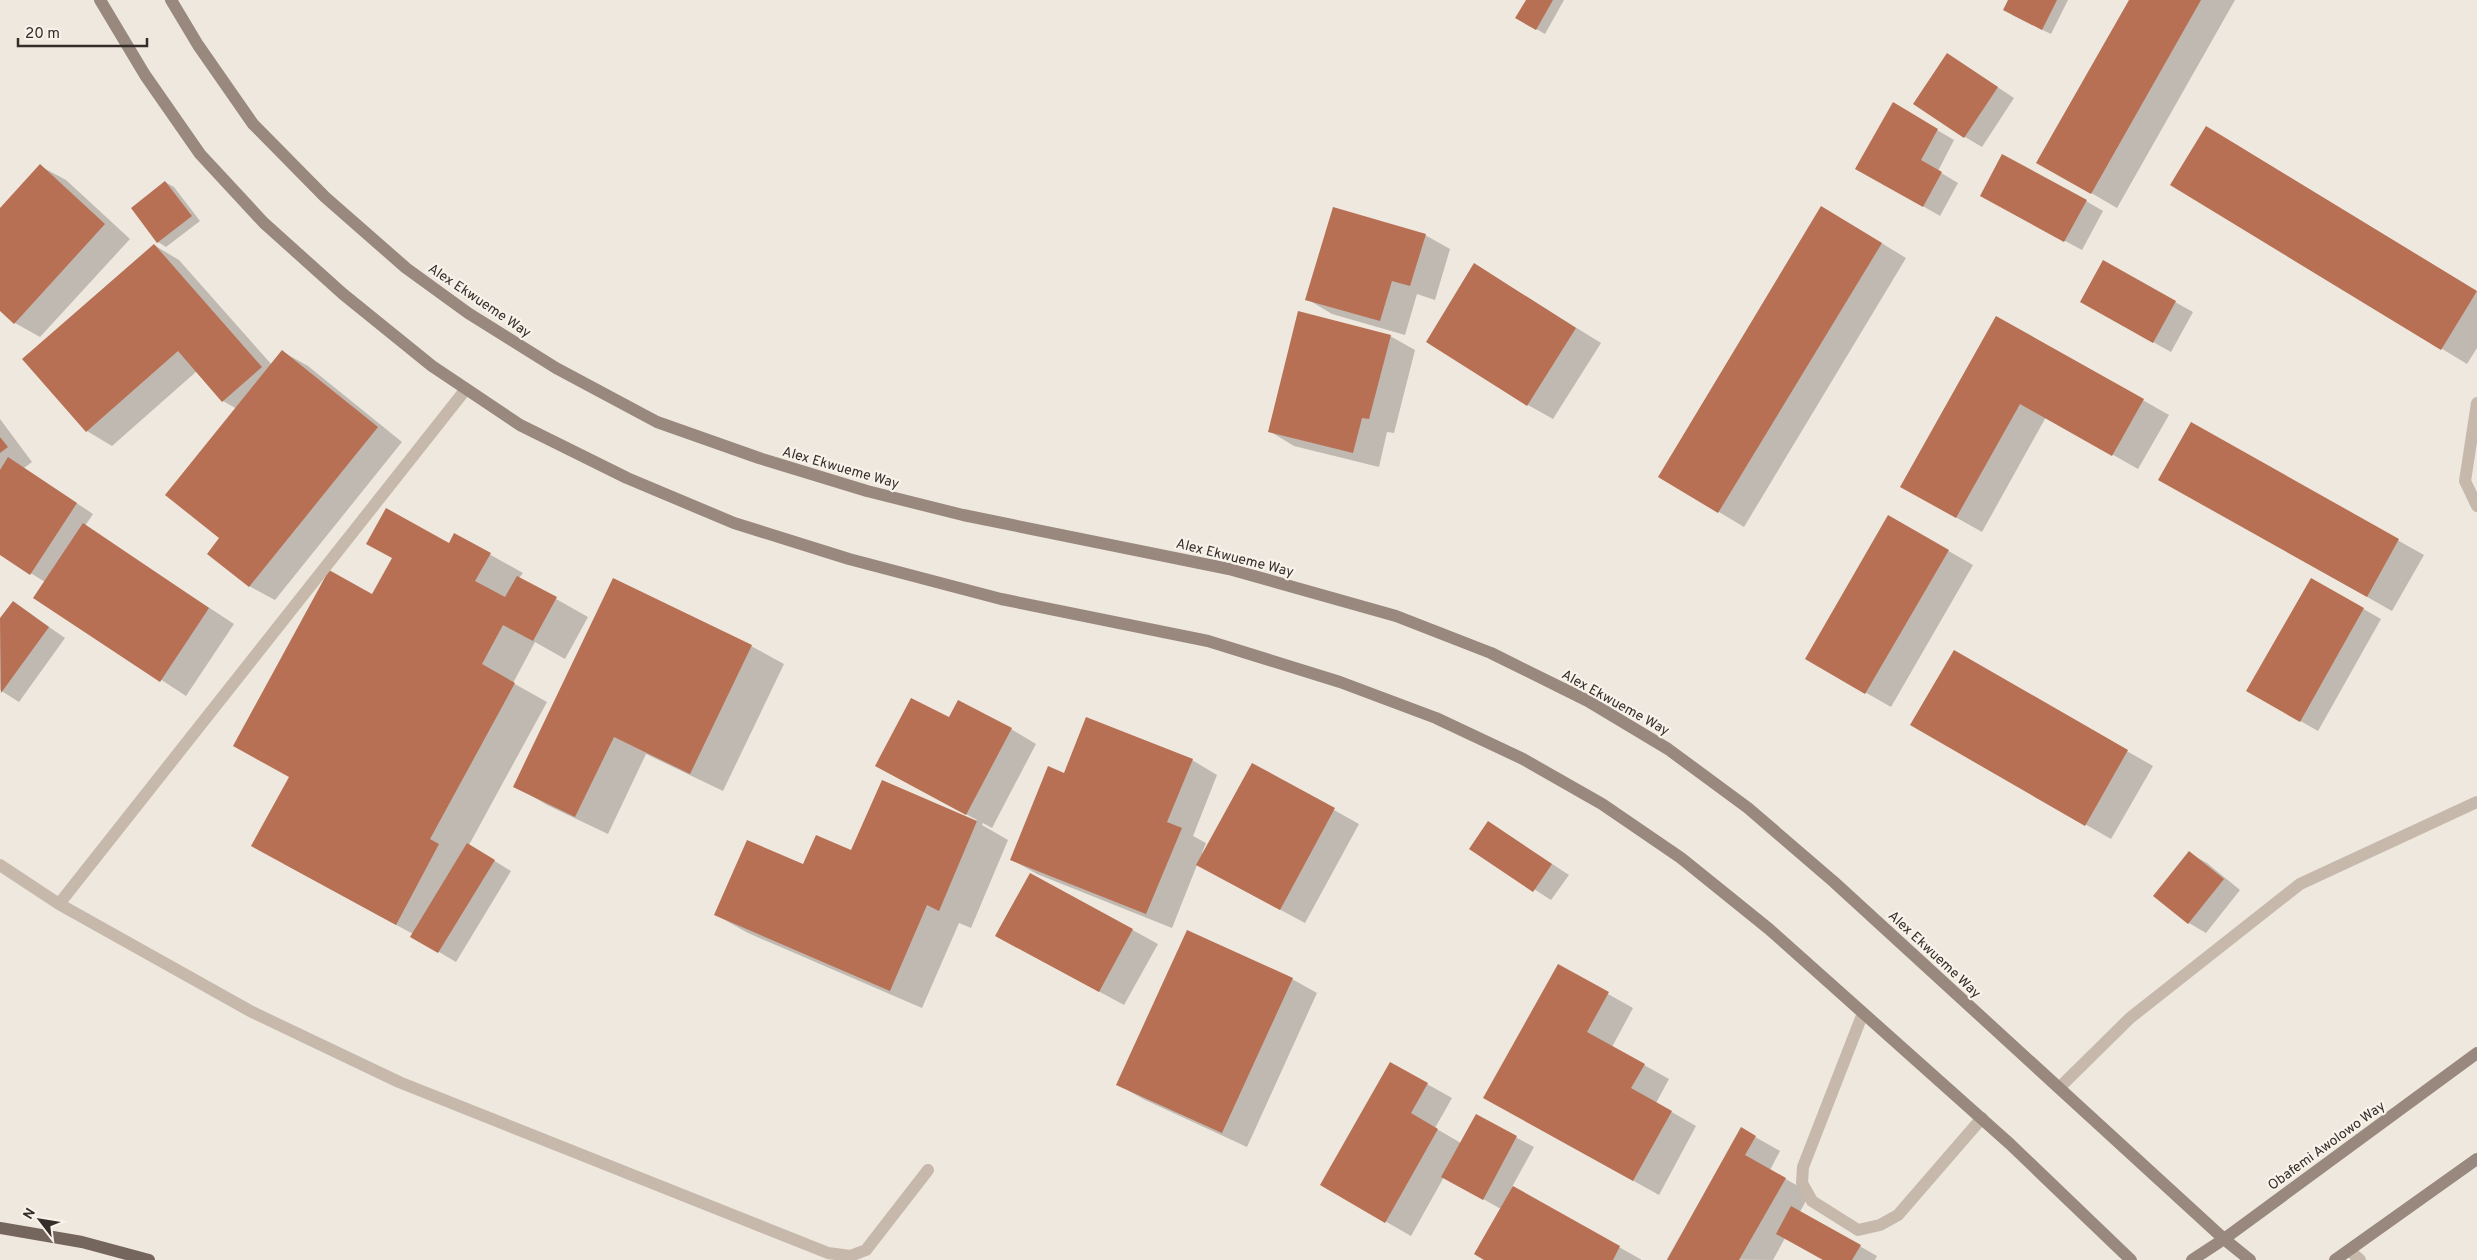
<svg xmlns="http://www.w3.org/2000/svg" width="2477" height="1260" font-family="Overpass,sans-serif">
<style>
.shadow{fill:#0003}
.building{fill:#b77054}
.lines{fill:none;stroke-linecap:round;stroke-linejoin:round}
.lane{stroke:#c6b9ab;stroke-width:12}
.secondary{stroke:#99887d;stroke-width:12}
.primary{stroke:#75665d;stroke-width:12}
.labels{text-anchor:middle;stroke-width:4.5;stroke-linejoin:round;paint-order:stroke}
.street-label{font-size:14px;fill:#352d29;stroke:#f7f2ea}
</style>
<rect width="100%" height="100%" fill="#efe8de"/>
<!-- shadow -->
<path class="shadow" d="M1527 0H1564L1545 34 1517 18Z
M2009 0H2068L2051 34 2012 15Z
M2130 0H2235L2117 208 2038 162Z
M1964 65 2014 98 1982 147 1965 137Z
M1893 104 1954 140 1938 171 1958 183 1940 216 1857 168Z
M2232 142 2477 292V348L2467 364 2172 185Z
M40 166 66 180 130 239 40 337 15 323 0 309V210Z
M165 182 174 187 200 221 166 247 158 242Z
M2086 201 2103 211 2082 250 1998 205Z
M1847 222 1906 258 1744 527 1659 476Z
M1425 235 1450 249 1435 300 1417 294 1405 335 1332 314 1307 299Z
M154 245 179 260 272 365 283 352 308 366 402 442 275 600 249 586 221 538 237 409 223 401 197 371 112 446 87 431 24 359Z
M1475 265 1601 343 1553 419 1528 405Z
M2175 302 2193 312 2171 352 2099 312Z
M1997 317 2169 415 2138 469 2046 417 1982 532 1927 501Z
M1390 336 1415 350 1394 433 1387 432 1379 467 1294 446 1269 431Z
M0 419 32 462 24 468 93 514 85 526 234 624 186 696 35 597 45 582 0 554Z
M2191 424 2424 555 2392 611 2185 494Z
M1889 517 1973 565 1891 707 1807 659Z
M455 535 523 573 519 578 588 617 565 659 535 642 513 683 547 702 469 845 511 871 456 962 412 936 413 934 284 864 290 777 373 595 450 544Z
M2311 579 2381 619 2318 731 2248 691Z
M13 602 65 638 19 702 0 690V620Z
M751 646 784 664 723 791 646 754 608 834 547 805 515 786Z
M1954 652 2153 766 2111 839 1912 725Z
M949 719 1011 729 1036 744 992 828 983 823 982 825 1008 840 971 928 959 923 922 1008 748 933 716 915 804 866 976 822 977 820 902 780Z
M1192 760 1217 775 1193 836 1206 843 1202 853 1204 854 1334 810 1359 824 1305 923 1197 865 1172 928 1037 874 1011 859 1064 774Z
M1505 833 1569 875 1551 900 1471 849Z
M2189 853 2207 863 2240 890 2206 933 2189 923 2155 896Z
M1031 874 1158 944 1124 1005 1022 950Z
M1558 966 1633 1008 1612 1047 1669 1079 1656 1103 1696 1126 1659 1195 1510 1112Z
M1292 979 1317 993 1247 1147 1143 1099 1117 1084Z
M1427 1084 1452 1098 1435 1128 1461 1143 1476 1116 1534 1147 1512 1187 1642 1260H1486L1501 1209 1444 1177 1411 1236 1322 1185Z
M1741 1129 1780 1151 1770 1170 1810 1193 1800 1212 1877 1256 1875 1260H1824L1785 1238 1773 1260 1667 1259Z"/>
<!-- building -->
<path class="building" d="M1526 0H1553L1536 30 1515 18Z
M2008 0H2057L2042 30 2003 10Z
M2129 0H2201L2091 194 2036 163Z
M1947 53 1998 87 1964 138 1913 104Z
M1893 102 1938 129 1921 160 1942 172 1923 207 1855 169Z
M2206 126 2477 291 2441 350 2170 185Z
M2002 154 2087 200 2064 242 1980 196Z
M40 164 105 224 14 324 0 311V208Z
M165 181 192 216 157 243 131 208Z
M1821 206 1882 243 1718 513 1658 477Z
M1333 207 1426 234 1410 286 1392 281 1380 321 1305 300Z
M154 244 262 367 222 402 178 351 86 432 22 359Z
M2103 260 2176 301 2153 343 2080 302Z
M1474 263 1576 328 1527 406 1426 342Z
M1298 311 1391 335 1369 419 1362 418 1353 453 1268 432Z
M1996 316 2144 399 2112 456 2020 404 1956 518 1900 487Z
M282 350 378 427 249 587 207 554 219 538 165 495Z
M2191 422 2399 539 2367 597 2158 480Z
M0 437 8 447 0 453Z
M8 457 77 503 30 575 0 555V470Z
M386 508 449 543 454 533 491 553 475 581 505 597 517 576 557 597 533 641 503 625 482 664 515 683 430 839 439 844 396 925 251 846 289 777 233 746 329 570 372 594 392 558 366 544Z
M1888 515 1949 550 1865 694 1805 659Z
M83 523 209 608 160 682 33 598Z
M613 578 752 645 690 774 614 737 575 817 513 787Z
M2311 578 2364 608 2300 722 2246 691Z
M13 601 49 627 1 693 0 618Z
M1954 650 2128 750 2085 826 1910 725Z
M911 698 949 717 958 700 1012 728 966 815 875 766Z
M1086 717 1193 759 1167 822 1182 828 1146 914 1010 860 1048 766 1064 773Z
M1252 763 1335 808 1280 910 1196 865Z
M882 780 977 821 939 911 927 905 890 991 714 915 747 840 803 864 816 835 851 850Z
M1488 821 1552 864 1533 892 1469 849Z
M467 843 495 860 438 953 410 937Z
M2189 851 2224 879 2188 924 2153 896Z
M1030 873 1133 929 1099 992 995 936Z
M1187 930 1293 978 1222 1133 1116 1085Z
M1558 964 1609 992 1587 1032 1645 1064 1631 1088 1672 1111 1633 1181 1483 1098Z
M1390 1062 1428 1083 1411 1113 1438 1129 1385 1223 1320 1185Z
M1476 1114 1517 1136 1483 1200 1441 1177Z
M1741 1127 1756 1136 1745 1155 1786 1178 1739 1260H1667Z
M1513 1186 1620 1246 1613 1260H1484L1474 1254Z
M1791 1206 1861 1245 1852 1260H1823L1776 1234Z"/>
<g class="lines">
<!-- lane -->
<path class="lane" d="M2477 403 2465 481 2477 506
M0 865 59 904 466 389
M59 904 252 1012 399 1082 828 1253 850 1256 866 1250 928 1170
M1863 1013 1803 1167 1802 1183 1812 1201 1858 1230 1880 1225 1898 1215 1982 1118
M2059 1088 2130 1018 2300 884 2477 802
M2350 1251 2360 1260"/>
<!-- secondary -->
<path class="secondary" d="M100 0 145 75 200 154 264 223 343 294 432 366 520 425 627 478 734 523 849 559 1001 599 1208 641 1340 682 1436 718 1523 759 1602 804 1681 858 1769 929 2010 1144 2131 1260
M171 0 198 45 253 124 325 197 406 268 468 313 556 368 657 422 759 458 867 491 963 515 1229 569 1396 616 1491 653 1588 701 1668 749 1748 808 1834 882 2224 1239 2250 1260
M2192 1260 2224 1239 2477 1053
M2335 1260 2477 1159"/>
<!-- primary -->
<path class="primary" d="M0 1228 82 1242 149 1260"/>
</g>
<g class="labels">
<!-- street labels -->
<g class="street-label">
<text transform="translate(480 300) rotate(34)" y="5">Alex Ekwueme Way</text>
<text transform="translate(841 467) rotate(16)" y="5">Alex Ekwueme Way</text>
<text transform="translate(1235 557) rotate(14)" y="5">Alex Ekwueme Way</text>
<text transform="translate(1616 702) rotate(29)" y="5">Alex Ekwueme Way</text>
<text transform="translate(1935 954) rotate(43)" y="5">Alex Ekwueme Way</text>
<text transform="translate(2326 1145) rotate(-36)" y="5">Obafemi Awolowo Way</text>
</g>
</g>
<!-- north arrow -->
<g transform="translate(40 1220) rotate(301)" stroke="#f7f2ea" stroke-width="4" paint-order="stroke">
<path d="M0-4L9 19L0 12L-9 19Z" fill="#352d29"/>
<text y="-8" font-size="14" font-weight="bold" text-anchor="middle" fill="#352d29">N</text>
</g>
<!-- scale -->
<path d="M18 38v8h129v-8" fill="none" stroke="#352d29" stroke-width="2.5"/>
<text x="25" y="38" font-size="15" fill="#352d29" stroke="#f7f2ea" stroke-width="4" paint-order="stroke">20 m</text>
</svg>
